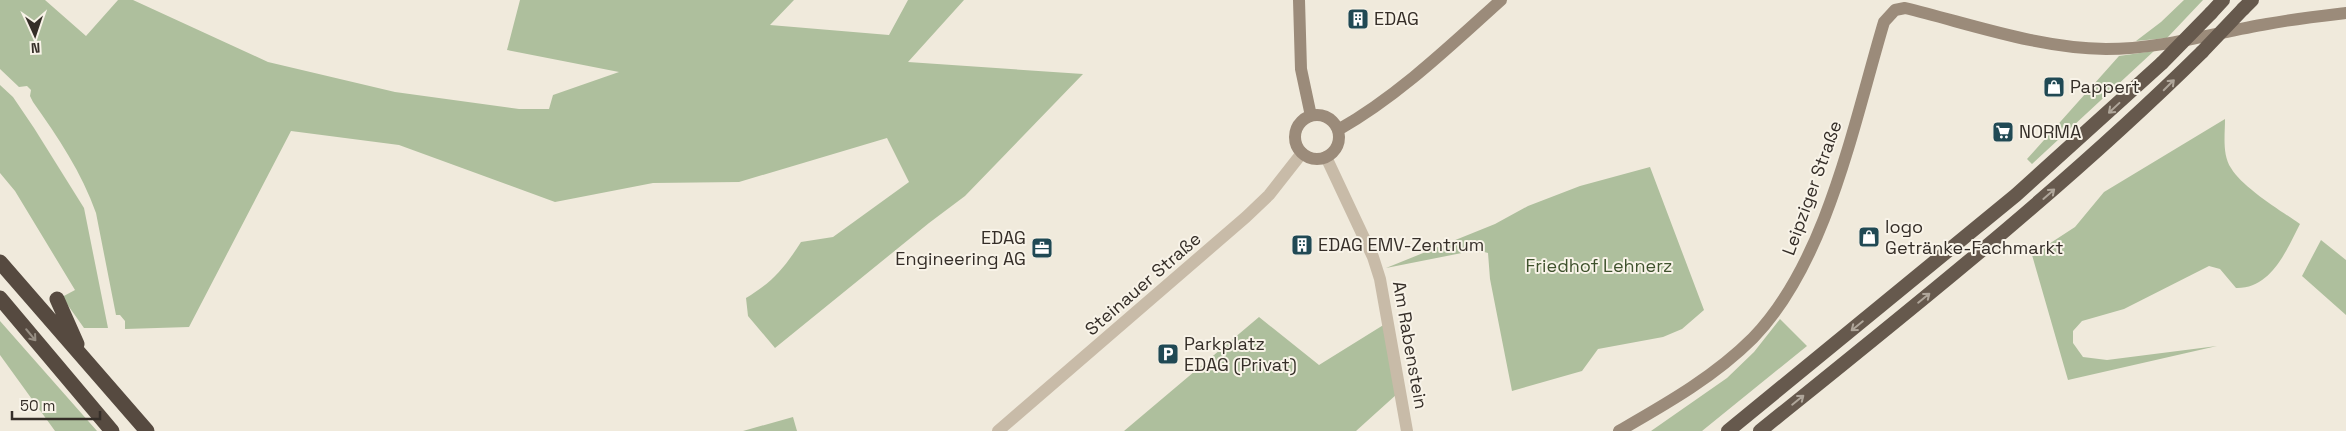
<svg xmlns="http://www.w3.org/2000/svg" width="2346" height="431" font-family="'Space Grotesk',sans-serif">
<style>
.green{fill:#aebf9d}
.lines{fill:none;stroke-linecap:round;stroke-linejoin:round}
.tertiary{stroke:#c8bba8;stroke-width:12}
.secondary{stroke:#9b8b7a;stroke-width:12}
.trunk{stroke:#66594d;stroke-width:14}
.motorway{stroke:#564a40;stroke-width:15}
.trunk-bridge{stroke:#66594d;stroke-width:14}
.oneway{stroke:#afa69a}
.oneway2{stroke:#978e83}
.labels{text-anchor:middle;stroke-width:4;stroke-linejoin:round;paint-order:stroke}
.poi-label{font-size:18px;fill:#352e28;stroke:#f8f3e8;text-anchor:start}
.street-label{font-size:18px;fill:#352e28;stroke:#f8f3e8}
.park-label{font-size:18px;fill:#3f522d;stroke:#f8f3e8}
</style>
<rect width="100%" height="100%" fill="#f0eadc"/>
<!-- green -->
<path class="green" d="M0 0H45L86 36 118 0H133L268 62 395 92 519 109H549L553 95 619 72 507 50 520 0H794L770 25 889 35 908 0H964L908 62 1083 74 965 196 929 223 775 348 748 316 746 298C773 282 785 267 801 242L833 237 909 182 887 138 739 182 653 183 555 202 399 145 291 131 189 327 125 329V321L120 315H116L96 213C82 173 58 137 33 102L30 96 31 90 27 86 19 87 0 69Z
M2184 0H2203L2167 38 2136 41 2161 22Z
M2154 51 2032 164 2027 159 2119 56Z
M0 85 13 97 34 128 84 208 108 328H84L62 297 75 290 15 191 0 173Z
M2225 119C2225 135 2222 154 2231 168 2242 187 2281 211 2300 224 2286 251 2271 289 2236 288L2220 269 2209 266 2124 309 2082 321 2073 331V343L2083 357 2107 360 2217 346 2068 380 2032 255 2075 227 2104 192Z
M1650 167 1704 310 1682 329 1663 337 1598 349 1582 371 1512 391 1490 279 1488 253 1477 250 1386 268 1495 224 1528 206 1580 186Z
M2321 240 2346 260V315L2302 276Z
M1259 317 1319 365 1385 324 1397 394 1356 431H1124Z
M1780 319 1807 346 1702 431H1651L1727 378 1754 352Z
M0 321 97 431H55L0 355Z
M793 417 797 431H743Z"/>
<g class="lines">
<!-- tertiary -->
<path class="tertiary" d="M1326 157 1373 257 1380 279 1407 431
M998 431 1246 217 1269 195 1302 153"/>
<!-- secondary -->
<path class="secondary" d="M1299 0 1301 69 1311 116
M1295 137a22 22 0 1 1 44 0a22 22 0 1 1-44 0Z
M1338 130C1398 96 1450 46 1501 0
M1619 431C1666 404 1714 377 1753 338 1827 262 1854 122 1884 22L1895 10 1905 8C1971 24 2037 48 2106 49 2160 49 2214 33 2267 24 2293 19 2320 16 2346 13"/>
<!-- trunk -->
<path class="trunk" d="M2243 9 2252 0
M2211 13 2223 0
M1728 431 2016 195 2162 63
M1760 431C1911 309 2063 189 2202 52"/>
<!-- motorway -->
<path class="motorway" d="M0 262 147 431
M0 298 112 431
M57 299 77 344"/>
<!-- trunk-bridge -->
<path class="trunk-bridge" d="M2202 52 2243 9
M2162 63 2211 13"/>
</g>
<!-- one-way arrows -->
<defs><path id="oneway-shaft" d="M-6 0H5M1.5-3L5.5 0L1.5 3" fill="none" stroke-width="1.6" stroke-linecap="round" stroke-linejoin="round" transform="scale(1.25)"/></defs>
<g class="oneway">
<use href="#oneway-shaft" transform="translate(2169 85) rotate(-45)"/>
<use href="#oneway-shaft" transform="translate(2114 108) rotate(137)"/>
<use href="#oneway-shaft" transform="translate(2049 194) rotate(-41)"/>
<use href="#oneway-shaft" transform="translate(1924 298) rotate(-39)"/>
<use href="#oneway-shaft" transform="translate(1857 326) rotate(141)"/>
<use href="#oneway-shaft" transform="translate(1798 400) rotate(-39)"/>
</g>
<use class="oneway2" href="#oneway-shaft" transform="translate(31 335) rotate(50)"/>
<!-- icons -->
<defs>
<g id="building-square" transform="scale(1.125)"><rect x="-9" y="-9" width="18" height="18" rx="4" fill="#204954" stroke="#f8f3e8"/><path d="M-4-6H4V6H1V3H-1V6H-4ZM-2.5-4.3h1.7v1.8h-1.7ZM.8-4.3h1.7v1.8H.8ZM-2.5-1h1.7V.8h-1.7ZM.8-1h1.7V.8H.8Z" fill="#fff"/></g>
<g id="shop-square" transform="scale(1.125)"><rect x="-9" y="-9" width="18" height="18" rx="4" fill="#204954" stroke="#f8f3e8"/><path d="M-5-2.5h2.3a2.7 3.5 0 0 1 5.4 0H5L5.5 6h-11ZM-1.5-2.5h3a1.5 2.3 0 0 0-3 0Z" fill="#fff"/></g>
<g id="supermarket-square" transform="scale(1.125)"><rect x="-9" y="-9" width="18" height="18" rx="4" fill="#204954" stroke="#f8f3e8"/><path d="M-6-5.5h2.5l.6 2H6L4.5 2H-2.5L-4.4-4H-6ZM-1.5 3.2a1.3 1.3 0 1 0 .1 0ZM3 3.2a1.3 1.3 0 1 0 .1 0Z" fill="#fff"/></g>
<g id="office-square" transform="scale(1.125)"><rect x="-9" y="-9" width="18" height="18" rx="4" fill="#204954" stroke="#f8f3e8"/><path d="M-6-3h4V-5.5h4V-3h4V5H-6ZM-1-4.5V-3h2v-1.5ZM-6 0V1H6V0Z" fill="#fff"/></g>
<g id="parking-square" transform="scale(1.125)"><rect x="-9" y="-9" width="18" height="18" rx="4" fill="#204954" stroke="#f8f3e8"/><path d="M-3.5-5.5H1a3.5 3.5 0 0 1 0 7H-1V5.5H-3.5ZM-1-3.4V-.6H.8a1.4 1.4 0 0 0 0-2.8Z" fill="#fff"/></g>
</defs>
<g fill-rule="evenodd">
<use href="#building-square" x="1358" y="19"/>
<use href="#shop-square" x="2054" y="87"/>
<use href="#supermarket-square" x="2003" y="132"/>
<use href="#shop-square" x="1869" y="237"/>
<use href="#building-square" x="1302" y="245"/>
<use href="#office-square" x="1042" y="248"/>
<use href="#parking-square" x="1168" y="354"/>
</g>
<g class="labels">
<!-- poi labels -->
<g class="poi-label">
<text x="1374" y="25">EDAG</text>
<text x="2070" y="93">Pappert</text>
<text x="2019" y="138">NORMA</text>
<text x="1885" y="233">logo<tspan x="1885" dy="21">Getränke-Fachmarkt</tspan></text>
<text x="1026" y="244" text-anchor="end">EDAG<tspan x="1026" dy="21">Engineering AG</tspan></text>
<text x="1318" y="251">EDAG EMV-Zentrum</text>
<text x="1184" y="350">Parkplatz<tspan x="1184" dy="21">EDAG (Privat)</tspan></text>
</g>
<!-- street labels -->
<g class="street-label">
<text transform="translate(1812 188) rotate(-70)" y="6">Leipziger Straße</text>
<text transform="translate(1143 284) rotate(-41)" y="6">Steinauer Straße</text>
<text transform="translate(1410 345) rotate(80)" y="6">Am Rabenstein</text>
</g>
<!-- park labels -->
<g class="park-label">
<text x="1599" y="272">Friedhof Lehnerz</text>
</g>
</g>
<!-- north arrow -->
<g transform="translate(35 35) rotate(177)" stroke="#f8f3e8" stroke-width="4" paint-order="stroke">
<path d="M0-4L9 19L0 12L-9 19Z" fill="#352e28"/>
<text y="-8" font-size="14" font-weight="bold" text-anchor="middle" fill="#352e28">N</text>
</g>
<!-- scale -->
<path d="M12 411v8h88v-8" fill="none" stroke="#352e28" stroke-width="2.5"/>
<text x="20" y="411" font-size="15" fill="#352e28" stroke="#f8f3e8" stroke-width="4" paint-order="stroke">50 m</text>
</svg>
